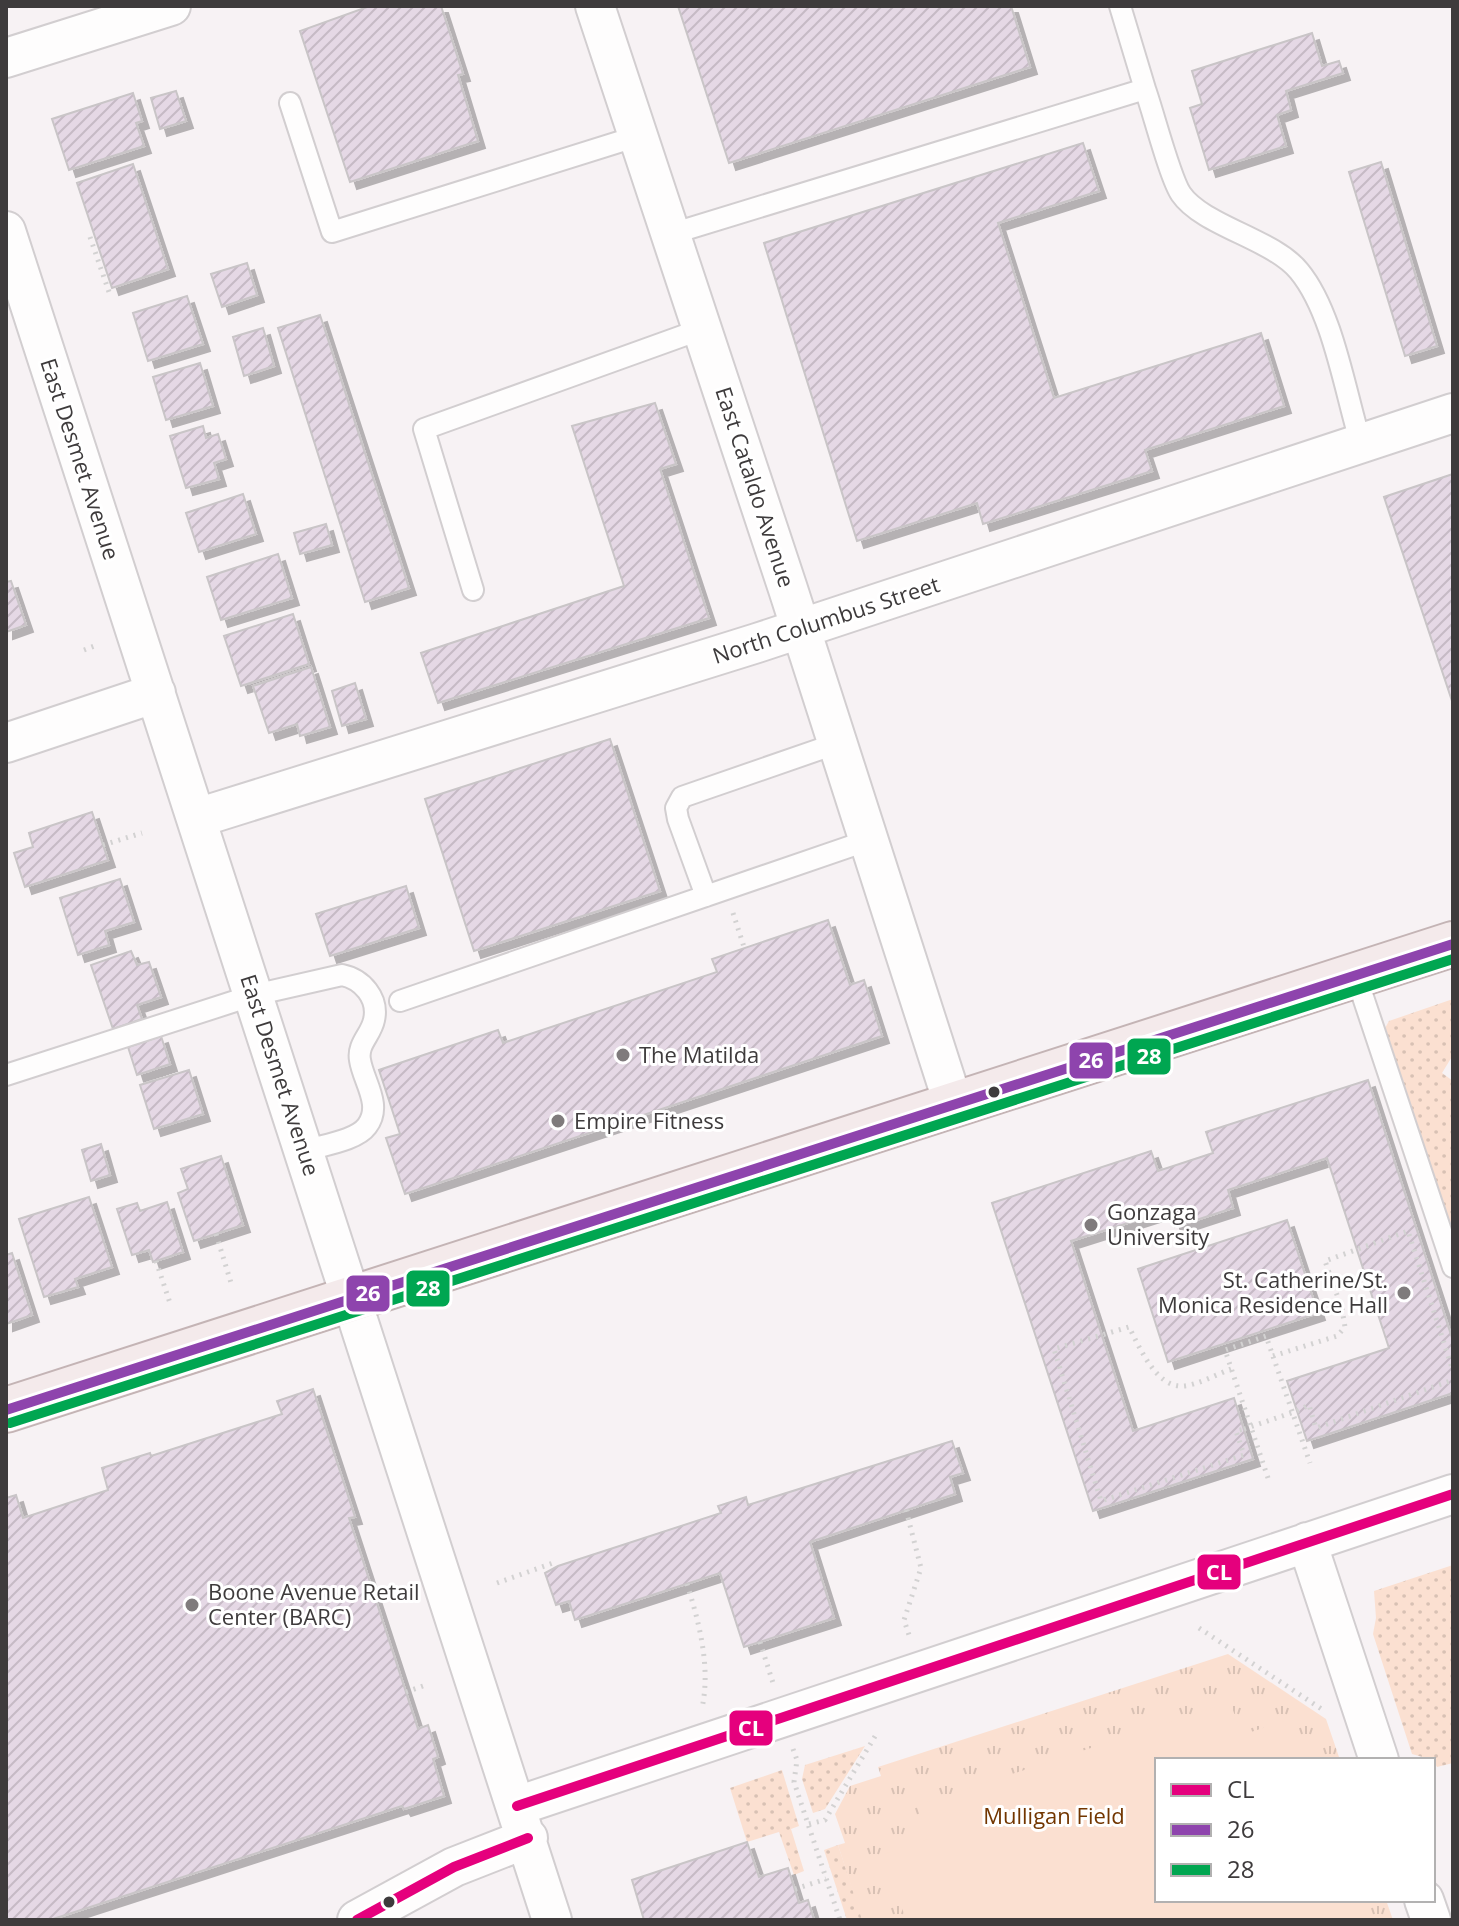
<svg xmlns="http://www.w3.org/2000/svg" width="1459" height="1926" font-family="'Open Sans',sans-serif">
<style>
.grass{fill:url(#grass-dots)}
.park{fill:url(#park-tufts)}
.pitch{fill:#fbe0d1}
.building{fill:url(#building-hatch);stroke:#c9c5c7;stroke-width:2;filter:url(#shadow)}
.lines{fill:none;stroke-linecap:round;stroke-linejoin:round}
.service-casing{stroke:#d2ced0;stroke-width:24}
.minor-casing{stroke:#d2ced0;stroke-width:42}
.primary-casing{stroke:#c4b4b5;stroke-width:48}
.path{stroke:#d3d2d2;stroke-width:5;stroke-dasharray:2 6;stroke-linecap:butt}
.service{stroke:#fefdfd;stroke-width:20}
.minor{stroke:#fefdfd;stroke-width:38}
.primary{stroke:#f4eaeb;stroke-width:44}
.path-bridge{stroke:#d3d2d2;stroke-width:5;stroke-dasharray:2 6;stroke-linecap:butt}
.bus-1-casing{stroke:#fff;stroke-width:16}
.bus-2-casing{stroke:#fff;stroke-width:16}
.bus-3-casing{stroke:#fff;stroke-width:16}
.bus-1{stroke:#e5007d;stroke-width:10}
.bus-2{stroke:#8e44ad;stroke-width:10}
.bus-3{stroke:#00a651;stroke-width:10}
.poi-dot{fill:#7f7b7c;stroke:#fff;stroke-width:3}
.bus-dot{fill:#3e3b3c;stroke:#fff;stroke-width:3}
.labels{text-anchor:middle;stroke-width:6;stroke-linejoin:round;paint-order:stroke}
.street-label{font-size:22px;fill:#3e3b3c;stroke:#fff}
.poi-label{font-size:22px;fill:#3e3b3c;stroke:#fff;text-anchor:start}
.park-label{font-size:22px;fill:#723600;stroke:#fff}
.line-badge{stroke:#fff;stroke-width:3}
.badge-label{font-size:22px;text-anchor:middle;font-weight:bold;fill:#fff}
</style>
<defs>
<pattern id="grass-dots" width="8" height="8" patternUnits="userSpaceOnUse" patternTransform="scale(2)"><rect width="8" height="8" fill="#fbe0d1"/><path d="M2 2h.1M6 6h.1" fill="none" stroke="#d8c1b4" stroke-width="1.8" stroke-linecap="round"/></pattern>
<pattern id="park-tufts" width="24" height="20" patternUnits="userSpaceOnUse" patternTransform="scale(2)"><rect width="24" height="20" fill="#fbe0d1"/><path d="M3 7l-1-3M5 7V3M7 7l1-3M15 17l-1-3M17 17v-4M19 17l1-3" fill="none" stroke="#d8c1b4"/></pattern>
<pattern id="building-hatch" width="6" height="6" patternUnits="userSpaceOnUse" patternTransform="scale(2)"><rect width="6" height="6" fill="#e5d8e5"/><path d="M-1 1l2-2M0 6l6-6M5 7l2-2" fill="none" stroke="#c6bac5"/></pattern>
<filter id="shadow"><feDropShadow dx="7" dy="7" stdDeviation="0" flood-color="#0004"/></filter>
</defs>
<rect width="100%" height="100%" fill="#f7f2f4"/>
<!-- grass -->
<path class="grass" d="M1453 999V1055L1442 1073 1453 1081V1232L1384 1030 1389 1021Z
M1453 1565V1763L1437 1767 1433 1760 1412 1754 1373 1634 1376 1618 1374 1591Z
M865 1746 825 1809 813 1813 802 1779 805 1765Z
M782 1770 799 1826 791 1829 804 1871 794 1875 779 1832 747 1842 730 1788Z
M838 1845 863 1920H847L824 1850Z"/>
<!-- park -->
<path class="park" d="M1228 1654 1326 1719 1340 1760H1157V1900H1386L1393 1920H862L838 1845 845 1843 835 1814 850 1786 881 1776 878 1767Z"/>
<!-- pitch -->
<path class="pitch" d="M1230 1702 1242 1735 1284 1721 1297 1760H1157V1900H1343L1350 1920H906L884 1854 928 1839 918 1805Z"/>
<!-- building -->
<path class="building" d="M370 6H441L463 74 458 75 478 141 350 182 300 31Z
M678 6H1011L1030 67 729 163Z
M1312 33 1322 66 1339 61 1343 73 1286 91 1291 110 1277 115 1286 146 1209 170 1190 108 1202 104 1192 71Z
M176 91 186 121 160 129 151 98Z
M133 93 142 121 136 123 144 146 69 170 52 119Z
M1083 143 1099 191 998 223 1054 398 1261 333 1284 406 1145 450 1152 471 983 524 977 503 857 541 764 243Z
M1381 162 1437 346 1405 356 1349 172Z
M133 164 168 269 112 288 77 183Z
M247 263 257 295 222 307 211 274Z
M187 296 203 344 148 361 133 313Z
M320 315 409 588 365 602 278 328Z
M263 328 274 366 244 376 233 337Z
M200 363 213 406 166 420 153 377Z
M655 403 676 464 660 469 709 618 438 703 421 653 624 586 572 426Z
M203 426 206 438 218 434 226 459 214 463 219 479 186 488 170 436Z
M1453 474V704L1384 497Z
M243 494 256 534 199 552 186 513Z
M326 524 332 545 300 554 294 533Z
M278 554 292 598 221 620 207 577Z
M11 581 26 625 6 632V582Z
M293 614 309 664 241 686 224 636Z
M311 667 330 727 300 736 297 724 269 733 253 686Z
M355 683 366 719 342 726 332 691Z
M610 739 660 891 474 951 425 799Z
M92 812 108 860 25 887 14 853 33 847 29 833Z
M120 879 134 922 105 931 109 945 78 955 60 898Z
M406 886 419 928 330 956 316 914Z
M828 920 850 985 864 980 882 1036 405 1194 386 1138 400 1134 379 1070 498 1030 503 1043 717 972 712 959Z
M131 951 137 965 149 962 161 997 137 1005 142 1019 113 1029 91 965Z
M161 1036 170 1064 137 1075 128 1047Z
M189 1070 203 1114 154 1129 140 1085Z
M1368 1080 1453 1341V1393L1307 1441 1287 1381 1389 1348 1327 1158 1228 1190 1233 1208 1175 1227 1169 1210 1071 1241 1133 1431 1234 1398 1253 1459 1093 1511 992 1203 1151 1151 1158 1171 1213 1153 1206 1132Z
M101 1144 110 1175 91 1181 82 1150Z
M221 1156 243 1225 194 1241 178 1193 188 1189 181 1169Z
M89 1197 112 1267 75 1279 78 1287 44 1297 19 1219Z
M167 1202 183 1252 153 1262 149 1250 132 1255 117 1209 137 1203 140 1211Z
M1287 1220 1318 1313 1168 1362 1138 1269Z
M12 1253 32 1315 6 1324V1255Z
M313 1389 355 1517 349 1518 418 1729 428 1725 438 1757 433 1759 444 1796 404 1809 402 1806 50 1920H6V1498L16 1495 23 1518 108 1490 102 1468 150 1453 151 1456 282 1414 277 1401Z
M952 1441 963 1473 950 1477 955 1494 810 1542 834 1618 744 1647 720 1573 575 1620 569 1601 556 1605 545 1573 558 1566 721 1513 718 1506 746 1497 748 1505Z
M747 1842 759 1877 788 1868 799 1903 808 1900 814 1920H644L632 1880Z"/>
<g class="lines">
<!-- service casing -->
<g class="service-casing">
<path id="service" d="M1145 89C1153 111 1170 178 1181 194 1203 226 1273 239 1299 271 1333 312 1345 392 1361 444
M290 103 332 232 638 136
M671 234 1145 89 1120 6
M473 590 424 429 702 329
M706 896 678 819 676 808 682 797 838 743
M1356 976 1453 1267
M400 1001 869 840
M6 1075 254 995 342 975C362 979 379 998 374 1020 371 1035 357 1044 360 1060 363 1081 383 1105 367 1126 356 1141 322 1145 304 1151"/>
</g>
<!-- minor casing -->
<g class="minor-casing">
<path id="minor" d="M595 6 788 589 954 1106
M6 58 171 6
M6 231 552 1920
M6 743 156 693
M197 818 757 643 1453 413
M1307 1542 1379 1760
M517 1806 1453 1494
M1424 1900 1431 1920
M357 1920 454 1867 528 1838"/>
</g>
<!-- primary casing -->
<g class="primary-casing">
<path id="primary" d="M6 1410 1453 944"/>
</g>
<!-- path -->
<path class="path" d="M90 237 109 292
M84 650 97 645
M103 845 142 833
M733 913 744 947
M216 1234 232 1286
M156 1261 171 1306
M1273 1356 1337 1336 1345 1327 1342 1309 1325 1261 1408 1231 1453 1371
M1231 1369C1217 1374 1198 1385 1183 1386 1156 1388 1139 1346 1129 1327L1054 1349 1101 1501 1244 1455 1236 1431 1244 1429
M1297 1411 1309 1405 1316 1428 1453 1380
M1268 1478 1225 1350 1266 1336 1310 1463
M906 1510 921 1568 904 1620 910 1638
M497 1583 553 1563
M687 1584C699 1622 711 1667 702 1708
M1199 1628 1323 1710
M760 1642 773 1683
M406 1692 423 1686
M793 1749 797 1760 794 1782 840 1920
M809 1824 825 1820 877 1733
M795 1889 826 1879"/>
<!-- service -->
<use href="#service" class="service"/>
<!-- minor -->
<use href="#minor" class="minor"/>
<!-- primary -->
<use href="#primary" class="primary"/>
<!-- path-bridge -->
<path class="path-bridge" d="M1244 1429 1297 1411"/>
<!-- bus-1 casing -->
<g class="bus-1-casing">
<path id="bus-1" d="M517 1806 1453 1494
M357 1920 454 1867 528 1838"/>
</g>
<!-- bus-2 casing -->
<g class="bus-2-casing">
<path id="bus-2" d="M6 1410 1453 944"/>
</g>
<!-- bus-3 casing -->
<g class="bus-3-casing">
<path id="bus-3" d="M10 1423 1453 959"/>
</g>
<!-- bus-1 -->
<use href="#bus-1" class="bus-1"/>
<!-- bus-2 -->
<use href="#bus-2" class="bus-2"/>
<!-- bus-3 -->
<use href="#bus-3" class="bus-3"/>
</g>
<!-- markers -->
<g class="poi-dot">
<circle cx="623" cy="1055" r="8"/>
<circle cx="558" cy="1121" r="8"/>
<circle cx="1091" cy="1225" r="8"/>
<circle cx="1404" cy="1293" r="8"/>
<circle cx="192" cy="1605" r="8"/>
</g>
<g class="bus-dot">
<circle cx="994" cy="1092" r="7"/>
<circle cx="389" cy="1902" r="7"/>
</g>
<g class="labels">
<!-- street labels -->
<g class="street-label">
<text transform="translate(80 459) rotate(72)" y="8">East Desmet Avenue</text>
<text transform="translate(755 487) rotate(72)" y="8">East Cataldo Avenue</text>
<text transform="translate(826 620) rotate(-18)" y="8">North Columbus Street</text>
<text transform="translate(280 1075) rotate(72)" y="8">East Desmet Avenue</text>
</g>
<!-- poi labels -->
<g class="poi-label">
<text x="639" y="1063">The Matilda</text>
<text x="574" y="1129">Empire Fitness</text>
<text x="1107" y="1220">Gonzaga<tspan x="1107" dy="25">University</tspan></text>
<text x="1388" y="1288" text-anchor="end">St. Catherine/St.<tspan x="1388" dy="25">Monica Residence Hall</tspan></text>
<text x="208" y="1600">Boone Avenue Retail<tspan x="208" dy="25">Center (BARC)</tspan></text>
</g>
<!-- park labels -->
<g class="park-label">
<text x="1054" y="1824">Mulligan Field</text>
</g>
</g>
<g class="line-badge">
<rect x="1126" y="1037" width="46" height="39" rx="8" fill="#00a651"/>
<rect x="1068" y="1041" width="46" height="39" rx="8" fill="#8e44ad"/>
<rect x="405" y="1269" width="46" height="39" rx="8" fill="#00a651"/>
<rect x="345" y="1274" width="46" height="39" rx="8" fill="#8e44ad"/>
<rect x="1196" y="1553" width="46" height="38" rx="8" fill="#e5007d"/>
<rect x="728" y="1709" width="46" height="38" rx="8" fill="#e5007d"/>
</g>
<g class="badge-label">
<text x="1149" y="1064">28</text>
<text x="1091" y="1068">26</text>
<text x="428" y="1296">28</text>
<text x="368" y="1301">26</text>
<text x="1219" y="1580">CL</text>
<text x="751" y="1736">CL</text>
</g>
<!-- border -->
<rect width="1459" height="1926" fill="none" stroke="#3e3b3c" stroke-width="16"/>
<!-- legend -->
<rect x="1155" y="1758" width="280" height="144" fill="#ffffff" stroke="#b2b1b1" stroke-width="2"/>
<rect x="1171" y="1784" width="40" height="12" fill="#e5007d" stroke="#b2b1b1" stroke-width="2"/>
<text x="1227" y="1798" font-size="24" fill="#3e3b3c">CL</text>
<rect x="1171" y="1824" width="40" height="12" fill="#8e44ad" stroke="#b2b1b1" stroke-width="2"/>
<text x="1227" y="1838" font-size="24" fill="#3e3b3c">26</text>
<rect x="1171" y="1864" width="40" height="12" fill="#00a651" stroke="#b2b1b1" stroke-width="2"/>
<text x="1227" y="1878" font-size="24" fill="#3e3b3c">28</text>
</svg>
